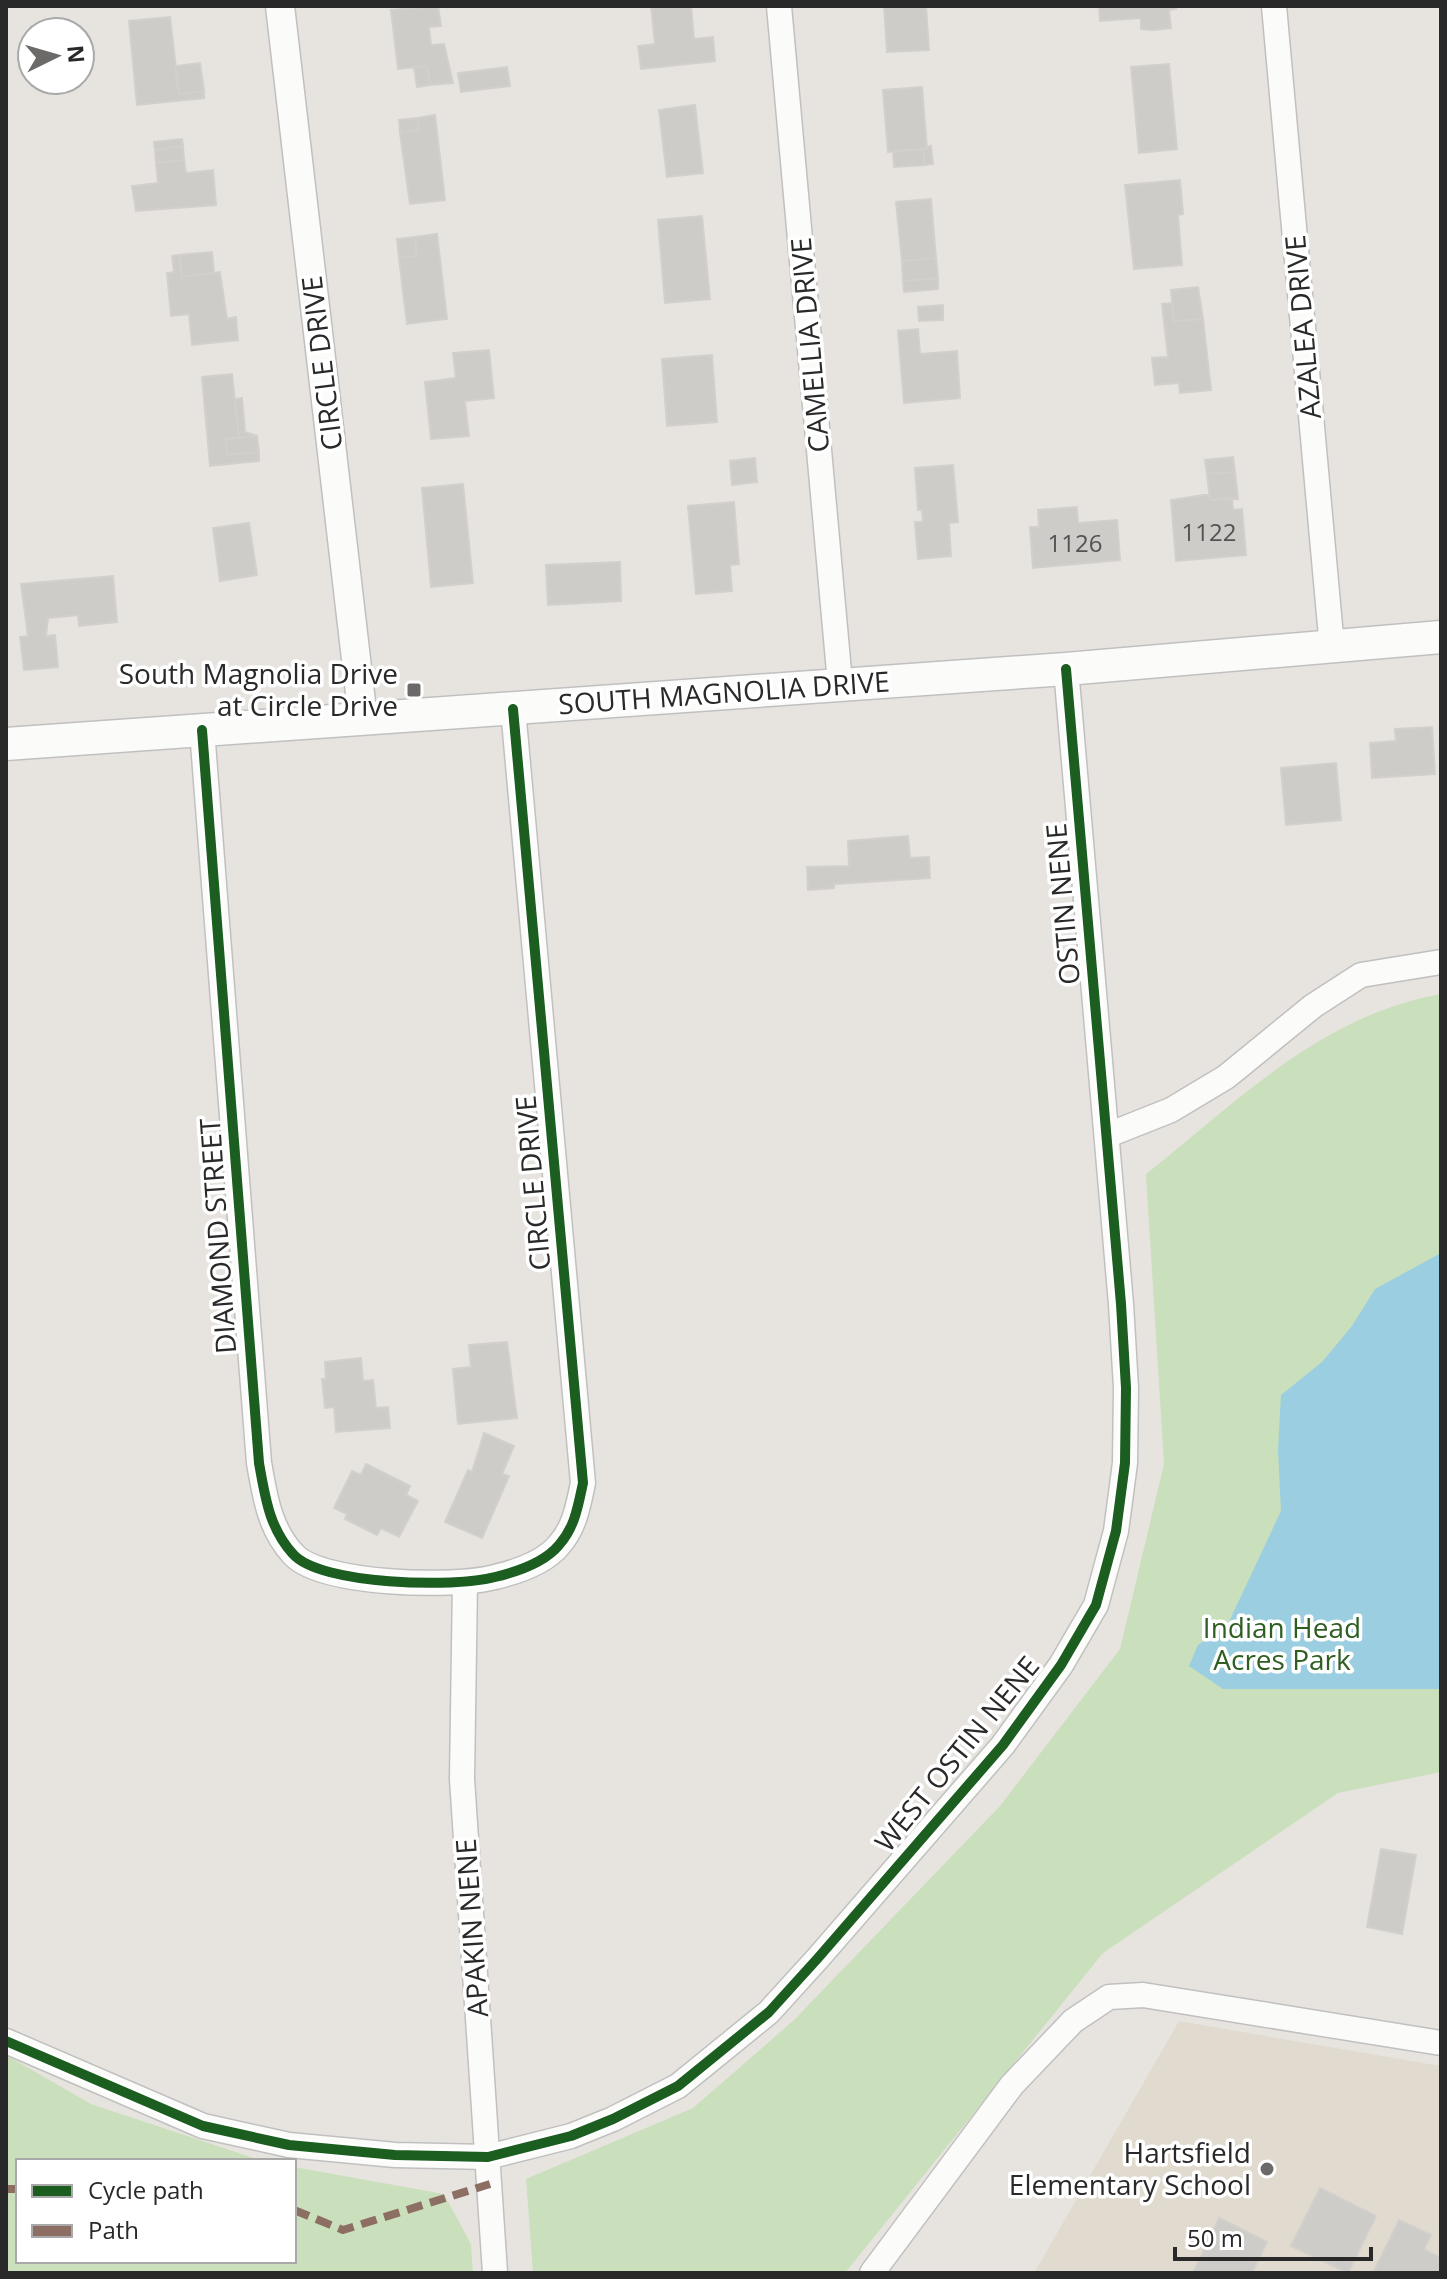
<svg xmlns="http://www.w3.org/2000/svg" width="1447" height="2279" font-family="'Open Sans',sans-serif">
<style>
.education{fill:#e1dbcf}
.green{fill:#cadfbc}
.water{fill:#9bcee1}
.building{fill:#ceccc9;stroke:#d2d0cc;stroke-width:2}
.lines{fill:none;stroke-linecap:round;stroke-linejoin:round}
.minor-casing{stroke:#c1c0c1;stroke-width:27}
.tertiary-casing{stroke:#c1c0c1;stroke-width:31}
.secondary-casing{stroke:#c1c0c1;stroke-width:35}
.minor{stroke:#fbfbfa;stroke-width:24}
.tertiary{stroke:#fbfbfa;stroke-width:28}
.secondary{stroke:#fbfbfa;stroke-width:32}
.quiet{stroke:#8d6e63;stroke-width:8;stroke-dasharray:16 8;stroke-linecap:butt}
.cycleway-casing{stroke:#fff;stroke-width:15}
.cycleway{stroke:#1b5e20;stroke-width:10}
.poi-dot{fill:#6c6a69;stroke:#fff;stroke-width:3}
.labels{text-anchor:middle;stroke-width:7;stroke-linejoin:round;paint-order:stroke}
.number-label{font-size:24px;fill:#535252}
.street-label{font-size:28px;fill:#292929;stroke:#fff}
.poi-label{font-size:28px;fill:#292929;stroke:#fff;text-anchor:end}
.park-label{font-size:28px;fill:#2e5e22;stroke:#fff}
</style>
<rect width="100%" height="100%" fill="#e7e4e0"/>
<!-- education -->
<path class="education" d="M1179 2021 1441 2066V2273H1034Z"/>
<!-- green -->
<path class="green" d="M1441 994V1772L1338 1793 1103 1953 845 2273H533L526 2179 693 2108 794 2020 1000 1806 1120 1649 1164 1464 1146 1174C1239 1100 1320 1016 1441 994Z
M6 2055 91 2104 263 2161H18V2261H294V2167L444 2194 471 2244 473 2273H6Z"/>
<!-- water -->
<path class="water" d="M1441 1253V1689H1223L1189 1666 1198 1645 1227 1626 1281 1511 1278 1450 1281 1395 1322 1362 1352 1326 1375 1289Z"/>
<!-- building -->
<path class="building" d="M438 6 441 26 429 27 431 45 444 44 453 83 430 85 427 66 398 69 391 10Z
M651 6H691L694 39 713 37 715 61 641 69 638 46 655 44Z
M884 6H926L929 50 887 52Z
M1099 6H1176V9L1169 10 1171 28 1153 30 1141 29V18L1100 21Z
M170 17 179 94 204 91V98L137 105 129 21Z
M200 63 204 91 179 94 175 66Z
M1169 64 1177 149 1139 153 1131 67Z
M427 66 430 85 417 87 414 67Z
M507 67 510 86 461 92 458 73Z
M922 87 927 149 888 152 883 90Z
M695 105 703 173 667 177 659 110Z
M435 115 445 200 410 204 400 133 419 130 417 118Z
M417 118 419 130 400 133 399 120Z
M182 139 183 146 155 150 154 142Z
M183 146 184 160 156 163 155 150Z
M931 146 933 164 925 165 923 149Z
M923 149 925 165 894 167 893 151Z
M184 160 186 173 213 170 216 205 136 211 132 186 158 183 156 163Z
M1180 180 1183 214 1178 215 1182 265 1134 269 1125 185Z
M931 199 936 258 902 261 896 202Z
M702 216 710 299 665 303 658 220Z
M437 234 447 319 407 324 399 258 417 256 415 237Z
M415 237 417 256 399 258 397 239Z
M212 252 214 273 182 277 179 255Z
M179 255 182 277 220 272 227 319 236 317 238 340 192 345 189 314 171 316 167 273 174 272 172 256Z
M936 258 938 278 903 281 902 261Z
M938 278V289L904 292 903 281Z
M1198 287 1203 319 1174 321 1171 290Z
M1172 303 1174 321 1203 319 1211 390 1180 393 1179 383 1155 385 1152 358 1168 357 1162 304Z
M943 305V320L919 321 918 307Z
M918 329 920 354 957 351 960 398 904 403 898 331Z
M489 350 494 398 465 401 469 436 431 439 425 382 456 378 453 353Z
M712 355 717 422 667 426 662 359Z
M232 374 239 438 226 439 227 455 259 452V461L210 466 202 377Z
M242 398 245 432 257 436 239 438 235 399Z
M257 436 259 452 227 455 226 439Z
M1233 457 1235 472 1207 474 1205 460Z
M755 458 757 482 732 485 730 461Z
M953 465 958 522 949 523 951 556 918 559 915 522H923L922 510H918L915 468Z
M1235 472 1238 499 1210 500 1207 474Z
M463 484 473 583 431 587 422 488Z
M1210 494V500L1232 498 1233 510 1242 509 1246 555 1176 561 1171 500Z
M734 502 739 564 730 565 732 591 696 594 688 506Z
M1077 507 1078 523 1117 520 1120 560 1033 568 1030 527H1039L1038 510Z
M249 523 257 575 220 581 213 528Z
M620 562 621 601 548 605 546 565Z
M113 576 117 622 79 626 78 615 48 618 46 636 55 635 58 667 24 670 20 637 28 636 21 584Z
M1432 727 1435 774 1372 778 1370 743 1396 741 1395 729Z
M1336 763 1341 820 1286 825 1281 768Z
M908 836 910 858 929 857 930 878 834 884V888L808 890 807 867 849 866 848 841Z
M507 1342 517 1418 458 1424 453 1369 471 1367 469 1345Z
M361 1358 363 1381 373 1380 376 1408 388 1407 390 1428 336 1432 334 1407 325 1408 322 1379H326L325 1362Z
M484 1433 514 1446 502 1474 509 1476 482 1538 445 1522 468 1470 472 1472Z
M366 1464 410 1486 406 1495 418 1501 399 1537 381 1528 377 1535 345 1519 347 1514 334 1508 352 1471 361 1475Z
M1381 1849 1416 1855 1402 1934 1367 1927Z
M1320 2188 1376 2216 1348 2273 1291 2246Z
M1219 2218 1267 2242 1252 2273H1193Z
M1399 2220 1431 2235 1424 2249 1441 2258V2273H1373Z"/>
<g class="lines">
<!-- minor casing -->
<g class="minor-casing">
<path id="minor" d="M779 6 840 683
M1274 6 1332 648
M202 730 259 1463C265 1496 269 1528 293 1554 320 1585 455 1588 495 1577 516 1572 545 1562 559 1545 575 1527 578 1506 583 1483L513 709
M1108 1135 1171 1110 1226 1077 1313 1006 1361 975 1441 962
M465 1582 462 1779 495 2273
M6 2041 203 2126 289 2145 395 2155 488 2157 571 2136 613 2119 678 2086 769 2012 818 1958 1003 1745 1061 1665 1096 1605 1116 1531 1125 1463 1126 1388 1121 1304 1066 669
M872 2273 1012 2085 1073 2021 1109 1997 1143 1995 1441 2043"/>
</g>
<!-- tertiary casing -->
<g class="tertiary-casing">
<path id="tertiary" d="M280 6 363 719"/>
</g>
<!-- secondary casing -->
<g class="secondary-casing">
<path id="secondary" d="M6 744 1066 669 1441 637"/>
</g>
<!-- minor -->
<use href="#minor" class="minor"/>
<!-- tertiary -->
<use href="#tertiary" class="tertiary"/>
<!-- secondary -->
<use href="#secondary" class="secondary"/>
<!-- quiet -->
<path class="quiet" d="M6 2189H18
M294 2210 343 2230 490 2184"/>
<!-- cycleway casing -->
<g class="cycleway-casing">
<path id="cycleway" d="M202 730 259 1463C265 1496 269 1528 293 1554 320 1585 455 1588 495 1577 516 1572 545 1562 559 1545 575 1527 578 1506 583 1483L513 709
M6 2041 203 2126 289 2145 395 2155 488 2157 571 2136 613 2119 678 2086 769 2012 818 1958 1003 1745 1061 1665 1096 1605 1116 1531 1125 1463 1126 1388 1121 1304 1066 669"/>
</g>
<!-- cycleway -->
<use href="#cycleway" class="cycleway"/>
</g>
<!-- markers -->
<g class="poi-dot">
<rect x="406" y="682" width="16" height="16" rx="4"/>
<circle cx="1267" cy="2169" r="8"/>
</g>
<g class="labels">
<!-- number labels -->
<g class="number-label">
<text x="1209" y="541">1122</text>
<text x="1075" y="552">1126</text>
</g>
<!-- street labels -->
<g class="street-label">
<text transform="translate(1303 327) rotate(-95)" y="10">AZALEA DRIVE</text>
<text transform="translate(810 345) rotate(-95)" y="10">CAMELLIA DRIVE</text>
<text transform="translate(322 363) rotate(-97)" y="10">CIRCLE DRIVE</text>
<text transform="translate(724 693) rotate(-4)" y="10">SOUTH MAGNOLIA DRIVE</text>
<text transform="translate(1063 904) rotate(-95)" y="10">OSTIN NENE</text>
<text transform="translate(533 1183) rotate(-95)" y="10">CIRCLE DRIVE</text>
<text transform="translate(218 1236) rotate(-94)" y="10">DIAMOND STREET</text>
<text transform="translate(957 1754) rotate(-51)" y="10">WEST OSTIN NENE</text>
<text transform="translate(472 1928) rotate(-94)" y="10">APAKIN NENE</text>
</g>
<!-- poi labels -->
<g class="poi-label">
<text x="398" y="684">South Magnolia Drive<tspan x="398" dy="32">at Circle Drive</tspan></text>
<text x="1251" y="2163">Hartsfield<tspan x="1251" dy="32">Elementary School</tspan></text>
</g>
<!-- park labels -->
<g class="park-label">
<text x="1282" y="1638">Indian Head<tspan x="1282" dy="32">Acres Park</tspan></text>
</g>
</g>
<!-- border -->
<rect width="1447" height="2279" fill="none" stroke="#292929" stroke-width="16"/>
<!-- legend -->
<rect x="16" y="2159" width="280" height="104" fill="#ffffff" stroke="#a9a9a9" stroke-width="2"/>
<rect x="32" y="2185" width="40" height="12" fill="#1b5e20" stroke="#a9a9a9" stroke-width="2"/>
<text x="88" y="2199" font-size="24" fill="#292929">Cycle path</text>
<rect x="32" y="2225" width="40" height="12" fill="#8d6e63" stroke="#a9a9a9" stroke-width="2"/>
<text x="88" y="2239" font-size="24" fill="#292929">Path</text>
<!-- north arrow -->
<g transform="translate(56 56) rotate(85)"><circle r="38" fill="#ffffff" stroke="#a9a9a9" stroke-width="2"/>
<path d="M0-6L14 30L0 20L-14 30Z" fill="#6c6a69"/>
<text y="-12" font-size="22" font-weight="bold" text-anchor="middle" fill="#292929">N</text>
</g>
<!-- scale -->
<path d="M1175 2247v12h196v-12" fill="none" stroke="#292929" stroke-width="4"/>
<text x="1187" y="2247" font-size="24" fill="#292929" stroke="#ffffff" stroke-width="6" paint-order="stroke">50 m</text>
</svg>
